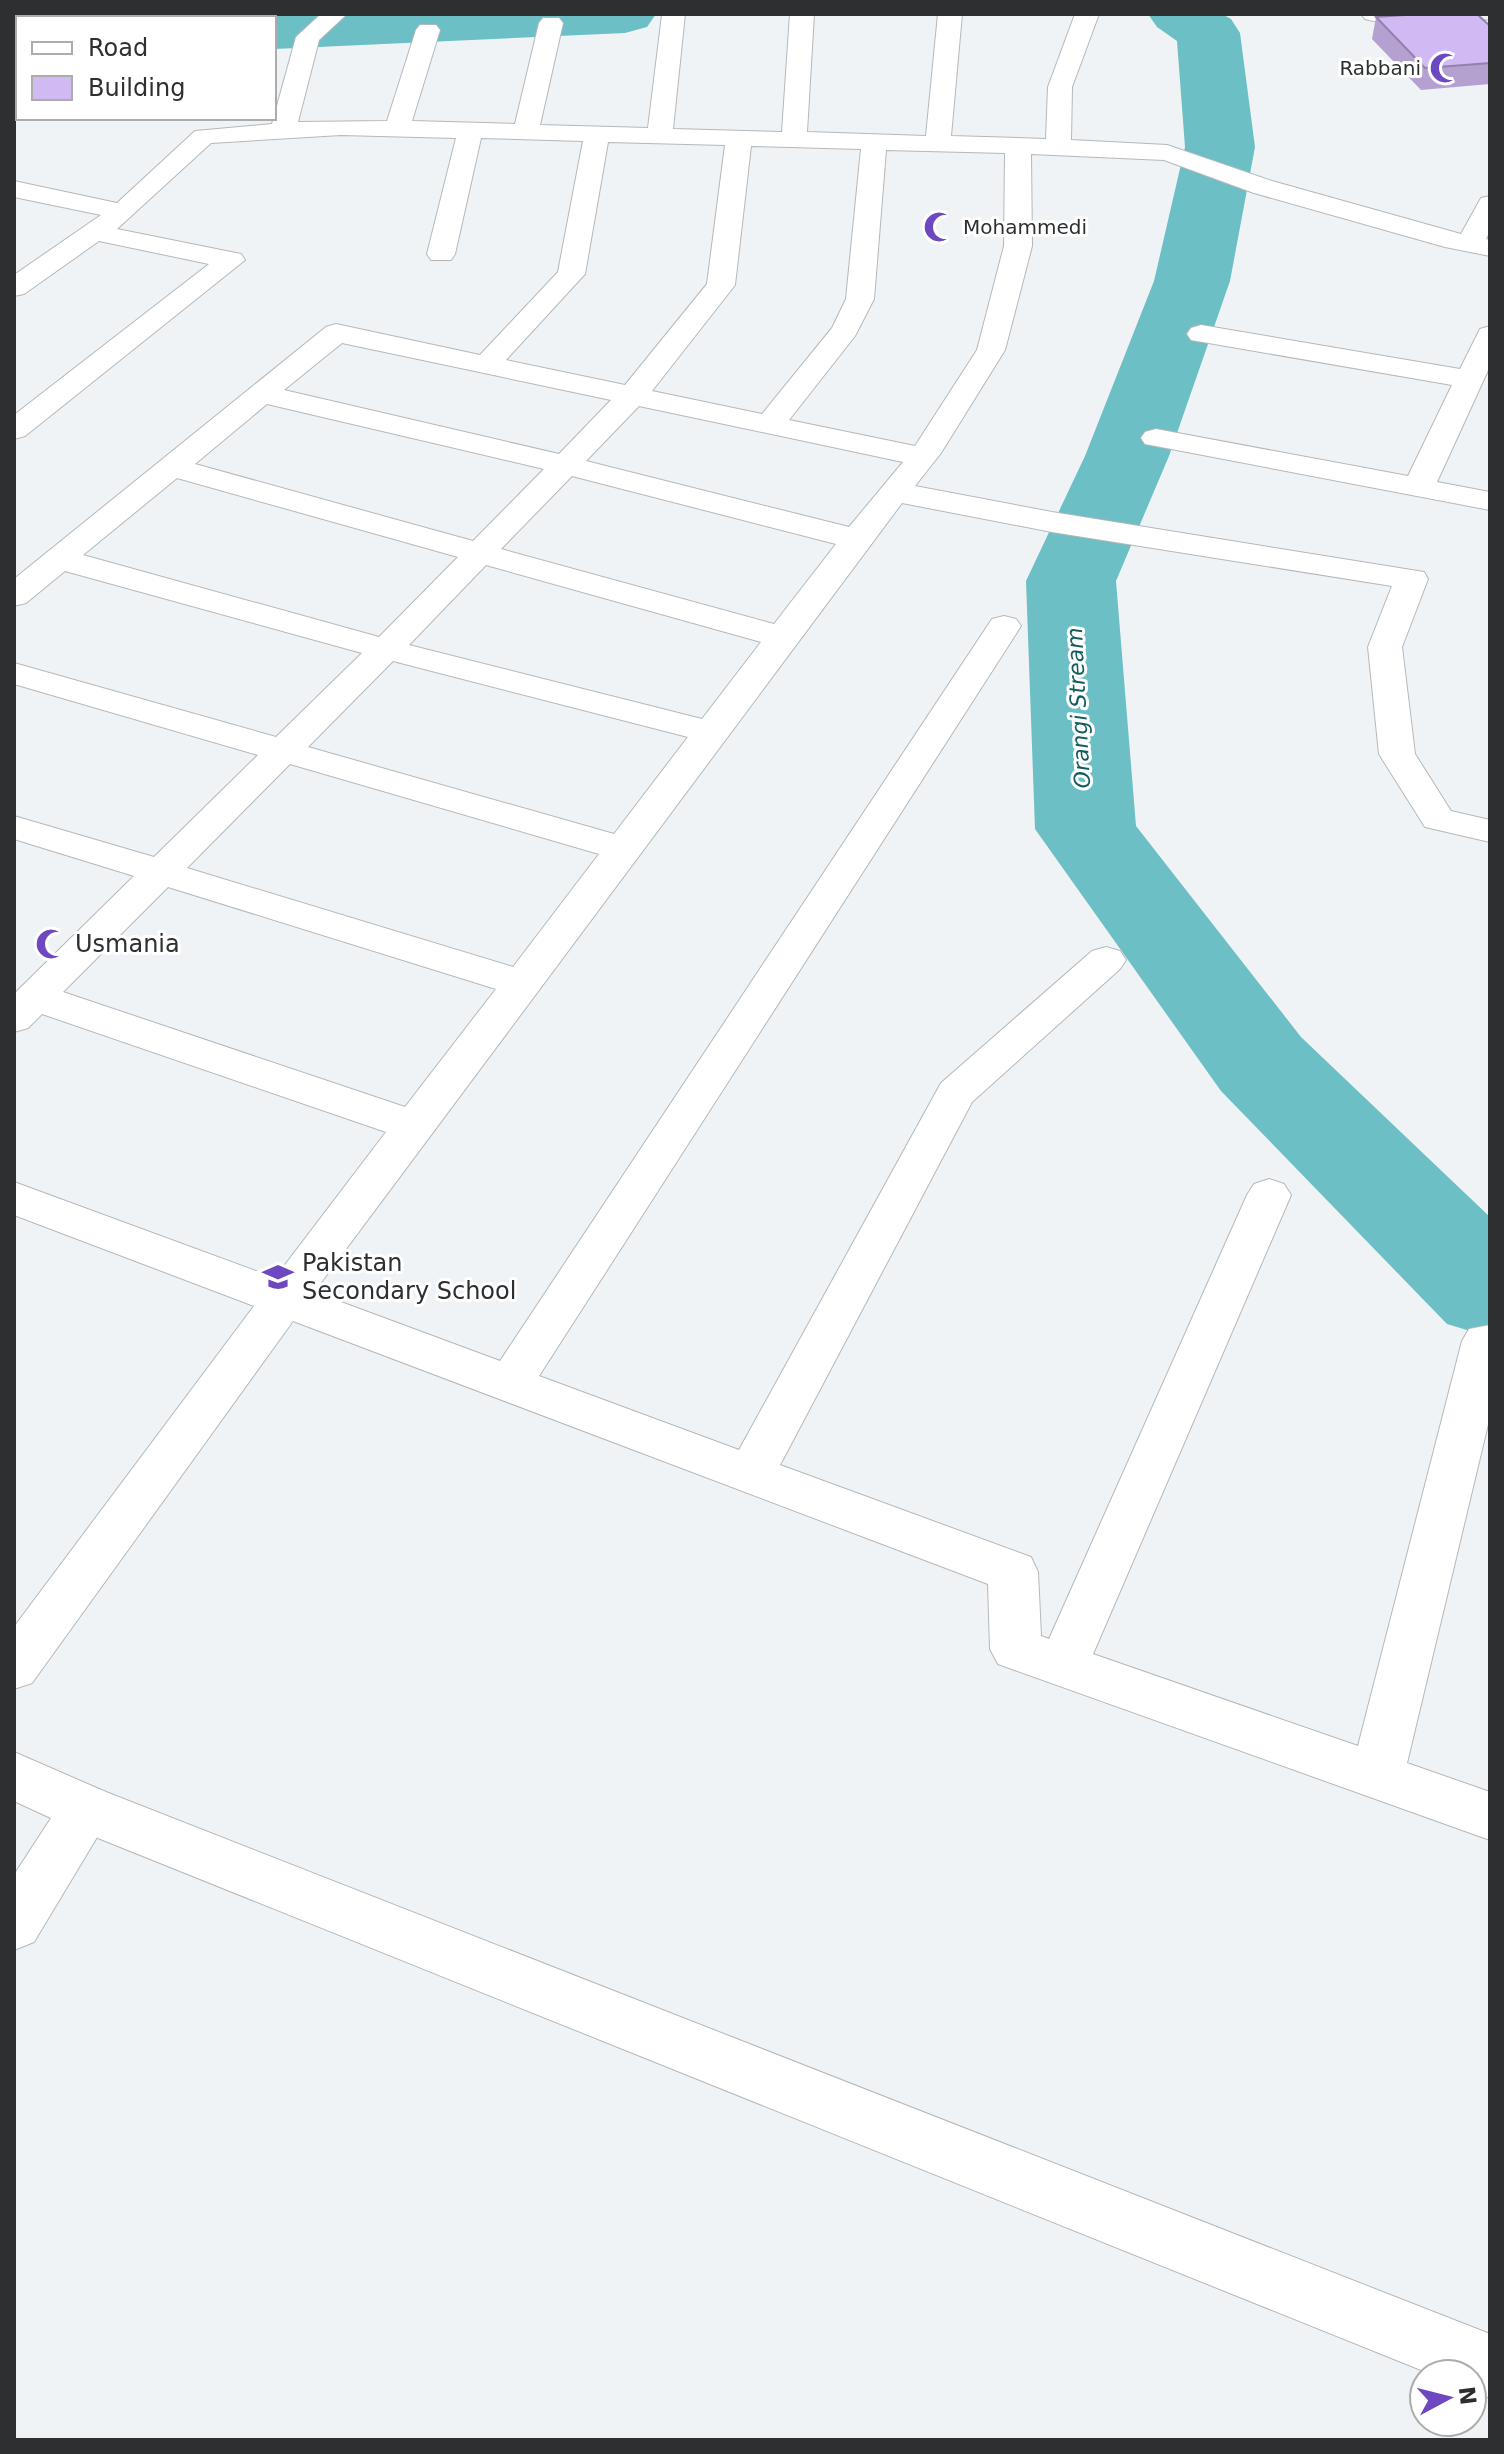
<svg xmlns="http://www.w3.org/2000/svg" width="1504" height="2454" font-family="'DejaVu Sans',sans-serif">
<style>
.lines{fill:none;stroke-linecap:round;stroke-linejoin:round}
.river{fill:#6bbfc5;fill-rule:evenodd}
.street-casing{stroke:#b5b8bb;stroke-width:2}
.secondary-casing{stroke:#b5b8bb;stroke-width:2}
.street{fill:#fff;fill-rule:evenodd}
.secondary{fill:#fff;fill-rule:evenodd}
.wall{fill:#b4a0d1}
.building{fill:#d1baf3;stroke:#9282aa;stroke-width:2}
.labels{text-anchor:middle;stroke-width:6;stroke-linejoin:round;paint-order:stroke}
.far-poi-label{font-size:20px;fill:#2e2f30;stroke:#fff;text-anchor:end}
.far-water-label{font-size:22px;font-style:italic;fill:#135c60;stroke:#fff}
.poi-label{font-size:24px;fill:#2e2f30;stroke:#fff;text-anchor:start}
</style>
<rect width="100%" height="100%" fill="#eff3f6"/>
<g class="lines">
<!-- river -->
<path class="river" d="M14 14H88L91 18H18V30L14 29Z
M262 14H656L647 27 625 33 274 49V18H250Z
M1148 14H1222L1231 19 1240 33 1255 147 1230 281 1169 456 1116 581 1136 826 1301 1037 1490 1217V1337L1447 1324 1221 1091 1035 829 1026 581 1085 456 1154 281 1185 147 1177 41 1157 27Z"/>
<!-- street casing -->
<g class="street-casing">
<path id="street" d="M177 14H205L202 18H174Z
M321 14H347L319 40 298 122 387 121 416 30 420 25H436L440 30 412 121 515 124 539 23 543 18H559L563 23 540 125 648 128 662 15 685 14 673 129 782 132 790 14H814L807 132 926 136 938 14H962L951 136 1046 139 1048 87 1075 14H1099L1072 87 1071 140 1167 145 1272 181 1461 234 1481 198 1490 196V231L1486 239 1490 240V256L1445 247 1254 193 1164 160 1031 154 1032 246 1005 350 941 453 915 486 1052 512 1424 572 1428 579 1402 647 1415 754 1451 811 1490 820V842L1425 827 1379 754 1368 647 1392 586 1052 532 902 503 314 1292 500 1361 992 619 1004 616 1016 619 1021 626 539 1376 739 1450 941 1083 1092 951 1106 947 1120 951 1126 960 1120 969 972 1102 780 1465 1031 1557 1038 1572 1041 1636 1049 1639 1247 1195 1254 1184 1269 1179 1284 1184 1291 1195 1093 1654 1358 1746 1462 1341 1469 1329 1490 1325V1416L1407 1763 1490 1792V1840L998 1664 990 1649 988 1584 293 1321 32 1683 14 1689V1627L254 1306 14 1215V1182L275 1278 386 1132 42 1014 28 1028 14 1032V994L134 876 14 839V816L154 857 258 755 14 684V663L276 737 362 653 65 571 26 603 14 606V579L326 327 336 324 480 355 558 272 583 141 481 138 455 254 451 260H431L427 254 456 138 341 135 211 143 117 229 231 252 241 254 245 260 25 436 14 439V415L209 264 99 241 24 294 14 296V275L101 215 14 197V181L117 203 195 131 272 124 296 37ZM608 142 725 145 707 284 625 385 506 360 585 274ZM751 146 861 149 846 299 832 328 762 414 652 391 735 285ZM886 150 1005 153 1004 246 977 350 915 446 789 420 855 336 874 299ZM342 343 611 400 559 454 284 390ZM267 404 544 469 473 541 195 464ZM639 406 903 462 849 527 586 461ZM572 476 836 544 774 624 501 549ZM177 478 458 557 379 637 83 555ZM486 565 761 642 702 719 409 645ZM393 661 688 737 614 834 308 747ZM290 764 599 854 513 967 187 868ZM168 887 496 989 405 1107 63 992Z
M1361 14H1431L1490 21V35L1373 21 1365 19Z
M1201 325 1460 369 1480 329 1490 326V366L1437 482 1490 492V510L1145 444 1141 438 1145 432 1156 429 1408 476 1452 385 1191 340 1187 334 1191 328Z
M87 1785 106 1792 114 1809 34 1942 14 1950V1875L68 1792Z"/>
</g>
<!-- secondary casing -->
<g class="secondary-casing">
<path id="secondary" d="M14 1752 106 1792 1490 2334V2398L1472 2391V2374H1431L68 1826 14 1801Z"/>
</g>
<!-- street -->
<use href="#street" class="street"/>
<!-- secondary -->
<use href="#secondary" class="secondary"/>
</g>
<!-- wall -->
<path class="wall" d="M1376 17 1490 26V84L1421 90 1372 39Z"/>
<!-- building -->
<path class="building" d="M1420 14 1478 15 1490 26V63L1425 68 1376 17Z"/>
<!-- icons -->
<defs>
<g id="mosque-bare" transform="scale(2.4)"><path d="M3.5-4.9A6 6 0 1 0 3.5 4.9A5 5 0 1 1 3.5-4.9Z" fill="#6e48c1" stroke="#fff" stroke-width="2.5" paint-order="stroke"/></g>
<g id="school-bare" transform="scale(2.4)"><path d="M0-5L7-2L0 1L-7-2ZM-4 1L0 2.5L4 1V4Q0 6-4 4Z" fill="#6e48c1" stroke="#fff" stroke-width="2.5" paint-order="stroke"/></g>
</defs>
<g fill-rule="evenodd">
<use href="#mosque-bare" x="1445" y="68"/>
<use href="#mosque-bare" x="939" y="227"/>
<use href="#mosque-bare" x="51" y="944"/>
<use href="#school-bare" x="278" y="1277"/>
</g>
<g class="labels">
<!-- far-poi labels -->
<g class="far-poi-label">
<text x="1421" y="75">Rabbani</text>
<text x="963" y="234" text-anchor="start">Mohammedi</text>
</g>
<!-- far-water labels -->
<g class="far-water-label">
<text transform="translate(1078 708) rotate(-93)" y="8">Orangi Stream</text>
</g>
<!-- poi labels -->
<g class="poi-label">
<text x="75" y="952">Usmania</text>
<text x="302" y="1271">Pakistan<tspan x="302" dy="28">Secondary School</tspan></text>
</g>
</g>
<!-- border -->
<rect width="1504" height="2454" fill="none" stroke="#2e2f30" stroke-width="32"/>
<!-- legend -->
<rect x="16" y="16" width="260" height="104" fill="#ffffff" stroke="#abacac" stroke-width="2"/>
<rect x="32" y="42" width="40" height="12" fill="#ffffff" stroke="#abacac" stroke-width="2"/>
<text x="88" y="56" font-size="24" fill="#2e2f30">Road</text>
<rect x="32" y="76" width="40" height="24" fill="#d1baf3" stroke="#abacac" stroke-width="2"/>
<text x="88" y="96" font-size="24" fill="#2e2f30">Building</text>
<!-- north arrow -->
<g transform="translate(1448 2398) rotate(83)"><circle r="38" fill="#ffffff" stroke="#abacac" stroke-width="2"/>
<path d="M0-6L14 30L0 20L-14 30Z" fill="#6e48c1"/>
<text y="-12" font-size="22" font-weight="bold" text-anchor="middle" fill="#2e2f30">N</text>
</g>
</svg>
